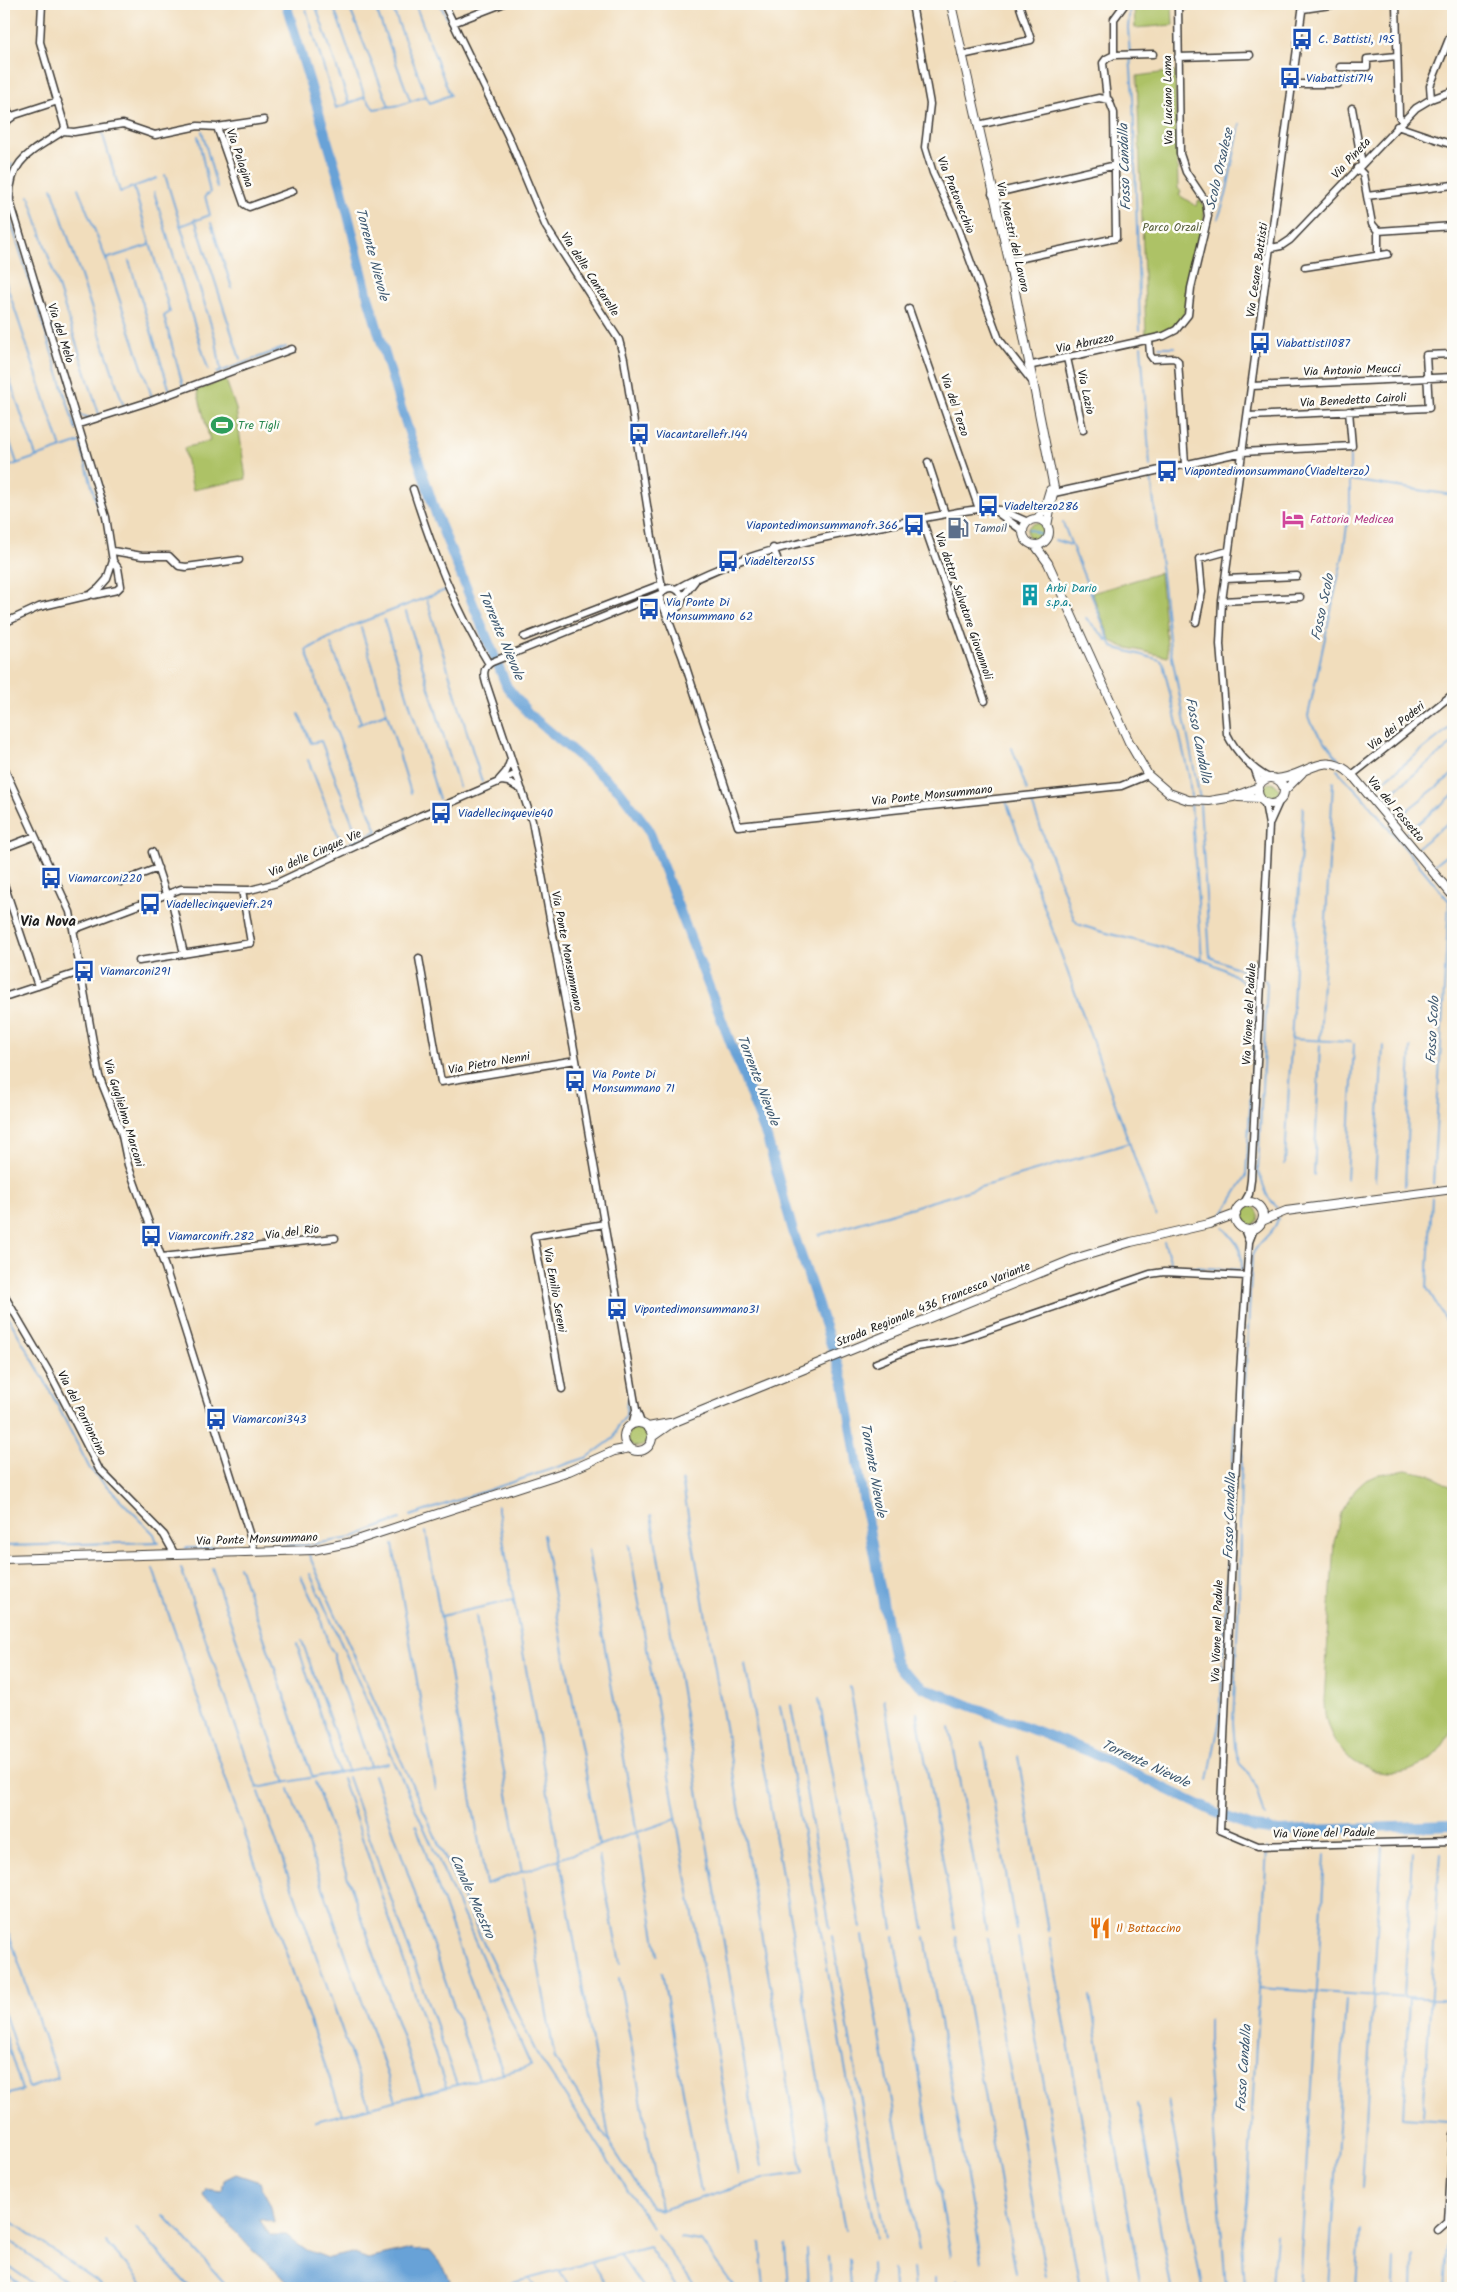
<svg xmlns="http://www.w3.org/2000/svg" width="1457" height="2292" font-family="Kalam,sans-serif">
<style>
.green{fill:#adc266;stroke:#646f41}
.water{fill:#68a2d7;stroke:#425f7a}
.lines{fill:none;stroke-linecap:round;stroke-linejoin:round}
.stream{stroke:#68a2d7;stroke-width:2}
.river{stroke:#68a2d7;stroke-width:10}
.minor-casing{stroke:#3c3934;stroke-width:9}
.major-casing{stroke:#3c3934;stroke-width:10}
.minor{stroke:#fff;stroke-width:6}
.major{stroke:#fff;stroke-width:8}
.labels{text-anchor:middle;stroke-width:5;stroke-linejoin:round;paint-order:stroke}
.transit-label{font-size:12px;fill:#164399;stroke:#fdfcf7;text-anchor:start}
.street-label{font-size:12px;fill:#1c1c1c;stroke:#fdfcf7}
.park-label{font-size:12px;fill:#565e3a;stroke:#fdfcf7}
.leisure-label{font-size:12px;fill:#27864d;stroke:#fdfcf7;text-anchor:start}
.hotel-label{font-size:12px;fill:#b23c85;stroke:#fdfcf7;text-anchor:start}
.service-label{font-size:12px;fill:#4e5e75;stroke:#fdfcf7;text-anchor:start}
.culture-label{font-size:12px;fill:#0d838f;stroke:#fdfcf7;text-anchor:start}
.food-label{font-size:12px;fill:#c56008;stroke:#fdfcf7;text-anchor:start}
.water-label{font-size:14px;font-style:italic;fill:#3e5870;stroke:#fdfcf7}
.quarter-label{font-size:15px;font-weight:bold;fill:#1c1c1c;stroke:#fdfcf7}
</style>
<rect width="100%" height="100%" fill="#fdfcf7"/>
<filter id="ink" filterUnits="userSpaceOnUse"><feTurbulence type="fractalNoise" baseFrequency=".02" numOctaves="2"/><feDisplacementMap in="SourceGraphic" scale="10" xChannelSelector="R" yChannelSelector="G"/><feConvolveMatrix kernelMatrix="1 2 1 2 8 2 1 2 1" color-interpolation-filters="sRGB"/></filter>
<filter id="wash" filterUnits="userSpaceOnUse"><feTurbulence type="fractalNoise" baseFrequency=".0096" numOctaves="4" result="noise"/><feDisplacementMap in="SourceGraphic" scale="20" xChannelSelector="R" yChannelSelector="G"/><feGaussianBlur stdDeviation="1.12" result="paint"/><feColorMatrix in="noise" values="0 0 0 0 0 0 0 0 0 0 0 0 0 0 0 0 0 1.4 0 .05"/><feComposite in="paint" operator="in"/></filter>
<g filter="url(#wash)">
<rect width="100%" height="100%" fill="#f1ddbc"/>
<!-- green -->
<path class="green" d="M1134 4H1172L1173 25 1135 28Z
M1175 71 1178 188 1181 192 1179 195 1196 206 1200 199 1204 207V223L1189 280 1185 313 1173 327 1146 335 1137 76Z
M225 377 236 409 246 479 193 490 184 448 210 441 197 390 212 385Z
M1027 532a9 9 0 1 1 18 0a9 9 0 1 1-18 0Z
M1159 573H1160L1168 657 1124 647 1111 641 1092 593Z
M1263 791a8 8 0 1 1 16 0a8 8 0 1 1-16 0Z
M1239 1216a10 10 0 1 1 20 0a10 10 0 1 1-20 0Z
M628 1437a10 10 0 1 1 20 0a10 10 0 1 1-20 0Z
M1406 1470 1431 1475 1453 1489V1725C1425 1803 1325 1780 1324 1701L1334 1542 1341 1513 1355 1490 1366 1480 1379 1474Z"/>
<!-- water -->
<path class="water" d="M236 2174 260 2182 271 2207 274 2222 259 2219 270 2235H286L307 2250 328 2258 352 2253 368 2259 411 2249 430 2251 445 2269 452 2286 447 2288H295L252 2250 203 2196 206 2189 222 2191 224 2180Z"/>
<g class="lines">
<!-- stream -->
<path class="stream" d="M315 4 349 103
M348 4 389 106
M374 4 410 100
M391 4 426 95
M440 4 450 24
M1130 4 1128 28 1133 97 1140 330
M333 5 365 97
M306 9 336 108 365 97 374 109 400 105 426 96 430 103 450 95 415 4
M202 131 217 188
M102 132 120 192 157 178
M12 164 5 186V203L76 430
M165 175 216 341 221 372
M52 188 124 407
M78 188 106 259 152 397
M134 188 170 312 164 316 183 386
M154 192 208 369
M29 196 99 414
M195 219 240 359
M1218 219 1226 195 1240 124
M211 223 232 288
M180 226 210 215 205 196 210 193 198 136
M106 259 149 245
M129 261 170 391
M4 277 61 448
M48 316 80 415 90 418
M1141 346 1150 466
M1159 347H1175
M4 364 36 456
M217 373 286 347
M4 425 17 463
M81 446 98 509
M4 468 80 442
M1151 476 1170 647 1200 799
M1350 480 1453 495
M1011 505 1014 512
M1063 523 1112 647 1160 660 1163 663 1189 776 1191 797
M1029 529 1043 535
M1055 540 1071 545
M427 600 482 782
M406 612 459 787
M1086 618 1108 641
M384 620 439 799
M361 628 411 793
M331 644 361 722
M299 714 311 743 321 741 358 837
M357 725 387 713
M1012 748 1027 790
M308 760 342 845
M1340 761 1311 724 1308 716 1343 555 1350 503V449
M1337 770 1361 795 1449 901 1433 1184
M1371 791 1453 725
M1030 798 1074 919 1078 924C1120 941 1222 953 1248 988
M1006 801 1156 1217
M1191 802 1202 960
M1380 802 1453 743
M1200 804 1210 957 1259 977
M1395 820 1453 774
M1406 833 1453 795
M1418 847 1453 819
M326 854 377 831 320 692 306 650 354 625 446 590
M1434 865 1453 850
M1446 879 1453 874
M1265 980 1267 984 1258 1171 1268 1197 1277 1207
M1291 1039 1351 1042
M1320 1040 1333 782
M1285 1164 1303 807
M1453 1165 1451 1173 1453 1174
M1314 1175 1320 1045
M1347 1179 1354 1044
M1375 1181 1383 1046
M1405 1186 1411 1048
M1432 1198 1427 1288 1453 1332
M1221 1217 1246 1176 1256 1006 1254 995
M1223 1227C1238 1244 1242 1247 1242 1270
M819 1235 1129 1143
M1164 1242 1172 1266 1242 1270
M4 1310 45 1381 90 1469 154 1534 157 1542
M1445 1318 1453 1308
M1238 1359 1242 1279
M497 1505 610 2143
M651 1515 762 2166
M410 1516 588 1457 614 1438 618 1426 626 1416 627 1400 630 1395
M426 1532 486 1884 676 1819
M543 1535 599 1846
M393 1545 436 1789
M629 1545 738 2175
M4 1546 159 1542
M269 1546 307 1545 351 1538 400 1519
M185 1548 241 1547
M588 1550 658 1955
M309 1555 480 1936 536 2052 653 2228
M239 1566 313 1778
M181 1568 257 1788 388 1763
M212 1568 286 1783
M153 1569 342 2114
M310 1574 531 2066 316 2121
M301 1577 319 1614 329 1646 334 1653V1659L370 1766
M441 1616 514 1600
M476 1616 522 1872
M302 1641 348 1771
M297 1644 339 1773
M745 1664 845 2231
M850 1687 893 1929
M819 1699 861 1928
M884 1699 924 1929
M791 1705 830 1928
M780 1706 876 2238
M917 1713 955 1929
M950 1728 986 1930
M983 1742 1016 1930
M1018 1756 1048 1931
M374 1775 479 2079
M348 1777 457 2085
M342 1778 446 2087
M1208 1780 1220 1719 1235 1418
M315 1782 422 2094
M289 1789 396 2100
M259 1792 369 2107
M1265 1816 1257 1788 1249 1774 1240 1765 1235 1747 1233 1722 1239 1598 1241 1463 1252 1256C1257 1241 1276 1233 1278 1218
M1268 1824 1269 1836
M416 1825 503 2073
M599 1856 620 1963
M523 1879 555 2059 651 2207 661 2210 766 2178 803 2173 682 1480
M4 1919 58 2078 29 2088 4 2012
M832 1936 885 2238
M862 1936 919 2250
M894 1936 951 2256
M925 1937 982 2262
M956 1937 1016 2273
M987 1938 1046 2276
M1018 1938 1079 2282
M1050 1939 1111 2288
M662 1972 701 2192
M619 1978 661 2209
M1259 1988 1453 2001
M1090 1996 1141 2288
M1404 1997 1412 1853
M1409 1998 1403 2118 1448 2121
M1208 2020V2057L1226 2288
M4 2033 22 2090 4 2096
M1168 2100 1202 2288
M1138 2104 1171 2288
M1423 2116 1440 1853
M1362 2188 1382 1847
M164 2215 229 2288
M4 2216 106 2288
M136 2228 190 2288
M657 2234 696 2288
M4 2237 75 2288
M680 2238 701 2241 735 2288
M106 2242 147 2288
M760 2243 764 2288
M785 2245 788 2288
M806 2250 808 2288
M620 2255 643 2288
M829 2255 831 2288
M849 2259 851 2288
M591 2262 608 2288
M4 2263 39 2288
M871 2263 872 2288
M893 2269 894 2288
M912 2269 914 2288
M559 2271 571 2288
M4 2272 25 2288
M935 2277V2288
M529 2279 536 2288
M957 2280V2288
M4 2286 7 2288
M977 2286 978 2288
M493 2288 649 2247 677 2288
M1245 2288 1242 2240 1247 2203 1267 1848
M1272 2288 1276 2234
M1299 2288 1325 1855
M1328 2288 1346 1999
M1356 2288 1360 2231
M1393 2288 1394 2259
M1412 2288 1413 2257
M1444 2288 1449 2224"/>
<!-- river -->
<path class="river" d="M286 4 341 186 368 297 401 408 436 514 507 687 529 714 619 790 648 828 767 1138 793 1231 844 1383 863 1498 894 1659 901 1670 924 1688 1088 1751 1210 1810 1254 1828 1279 1831 1453 1825"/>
</g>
</g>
<g filter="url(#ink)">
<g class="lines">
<!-- minor casing -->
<g class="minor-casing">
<path id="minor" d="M444 4 508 136 546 227 619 340 624 359 652 537 663 591
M912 4 930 104 925 147 933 173 959 230 999 339 1031 380
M1396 4 1399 116 1402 121
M1178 5 1246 4
M1303 9 1337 4
M453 23 502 4
M962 55 1031 40 1019 4
M1114 55 1153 54
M1178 57 1250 55
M1340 67H1367V59L1397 56
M1292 84H1338
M4 99 10 118
M1107 99 1103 63 1106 59 1114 55V19L1125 4
M1431 99 1430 86 1453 29
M1352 108 1362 164
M4 123 15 115 58 101
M978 125 1099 98 1109 100 1114 113 1116 238 1009 261
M1397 126 1453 145
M217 127 244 204 249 207 293 191
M63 131 74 132 123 124 155 135 198 126 217 127 264 120
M1357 168 1363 174 1372 224 1378 231 1453 226
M992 194 1116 165
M1367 196 1453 185
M1378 231V256
M1271 248 1281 246 1290 240 1416 108 1431 99 1453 91
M1305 267 1388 254
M909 309 979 509
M1149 340 1150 355 1153 359 1174 358 1178 361 1185 464
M1067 358 1083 430
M1028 366 1164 336 1176 330 1188 315 1191 288 1208 216 1206 202 1186 172 1180 154 1178 4
M1252 386 1453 377
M1248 416 1429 408 1426 355 1453 354
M79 424 151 401 292 349
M928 462 945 514
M413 489C433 552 454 607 489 664
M1054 493 1243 452 1352 446 1349 411
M998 513 1023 531
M922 519 985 701
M773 548 777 558
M113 551 142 556H169L179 566 186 567 239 560
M1225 579 1297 576
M660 599a11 11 0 1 1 22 0a11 11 0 1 1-22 0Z
M676 589C739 554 808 540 878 527 911 521 945 513 979 509L1001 510 1028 522
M94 595 117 590 121 586 118 568 113 561
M682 598 695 581
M1222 601 1300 597
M664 608 683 658 738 826 1121 786 1148 775
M1196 622 1202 592 1199 559 1228 551
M4 623 39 607 90 595 99 588 107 579 113 561 106 517 10 201C8 158 34 151 63 131L65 127 40 42 42 4
M524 637 662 584
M4 768 70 912 99 1076 121 1131 128 1165 165 1267 255 1552
M1255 770 1260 784
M1352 775 1453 694
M1269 778C1251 769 1236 752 1227 734L1220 644 1222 601 1303 4
M499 780 506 772 511 759
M502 781 508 782 522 790
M1270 822 1279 802
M4 848 35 836
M152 852 166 894
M121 882 158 868
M4 888 5 887 38 986
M170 893 184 954
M75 929 181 889 250 890 277 883 420 816 517 774
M419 958 441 1082 576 1060
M139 961 251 943 242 890
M4 997 80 972
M1244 1203 1249 1194 1251 1180 1269 825 1265 803
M1244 1229 1249 1242 1240 1372 1220 1830 1258 1846 1453 1841
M1249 1242 1254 1229
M162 1257 335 1238
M4 1295 49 1372 99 1469 164 1535 174 1553
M876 1363 916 1347 955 1341 1150 1274 1164 1272 1247 1276
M562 1389 534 1236 604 1224
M641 1423 636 1409 576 1060 532 821 486 683C483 674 483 667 492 662L660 594
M632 1425 636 1410
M1438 2230 1448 2221 1453 2135"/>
</g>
<!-- major casing -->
<g class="major-casing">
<path id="major" d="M951 4 1009 261 1054 488 1047 526
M1037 519 1044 510 1050 490
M1023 532a13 13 0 1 1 26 0a13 13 0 1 1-26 0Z
M1035 545 1048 563 1129 742 1148 775 1169 793 1188 800 1209 801 1233 797 1259 787
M1258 791a13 13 0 1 1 26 0a13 13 0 1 1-26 0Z
M1276 779C1306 777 1324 748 1352 775L1453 896
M1284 791 1302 773
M1238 797 1260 798
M1235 1216a14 14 0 1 1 28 0a14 14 0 1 1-28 0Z
M1262 1221 1286 1211 1453 1189
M624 1437a14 14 0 1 1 28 0a14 14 0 1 1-28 0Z
M648 1427 670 1423
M652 1437 672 1423 1074 1259 1131 1242 1209 1224 1236 1214
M4 1559 313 1550 348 1543 569 1471 614 1451 630 1448"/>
</g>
<!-- minor -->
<use href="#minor" class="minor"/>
<!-- major -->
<use href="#major" class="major"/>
</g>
</g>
<!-- icons -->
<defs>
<g id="bus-bare" transform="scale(1.725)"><path d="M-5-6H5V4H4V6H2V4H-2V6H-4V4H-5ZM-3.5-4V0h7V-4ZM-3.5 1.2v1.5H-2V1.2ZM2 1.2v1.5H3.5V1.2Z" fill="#1a4fb4" stroke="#fdfcf7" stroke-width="2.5" paint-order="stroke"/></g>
<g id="stadium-bare" transform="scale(1.725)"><path d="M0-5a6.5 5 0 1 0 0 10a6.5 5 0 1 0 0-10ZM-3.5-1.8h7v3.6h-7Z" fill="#2e9e5b" stroke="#fdfcf7" stroke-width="2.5" paint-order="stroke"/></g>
<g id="hotel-bare" transform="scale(1.725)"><path d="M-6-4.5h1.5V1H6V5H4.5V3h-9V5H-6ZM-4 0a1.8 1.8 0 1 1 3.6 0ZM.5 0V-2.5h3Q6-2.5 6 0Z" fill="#d1479c" stroke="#fdfcf7" stroke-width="2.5" paint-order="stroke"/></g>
<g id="fuel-bare" transform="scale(1.725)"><path d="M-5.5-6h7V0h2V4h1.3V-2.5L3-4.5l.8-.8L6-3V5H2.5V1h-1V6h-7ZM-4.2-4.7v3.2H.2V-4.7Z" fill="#5c6f8a" stroke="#fdfcf7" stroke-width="2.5" paint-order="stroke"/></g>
<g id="building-bare" transform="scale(1.725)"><path d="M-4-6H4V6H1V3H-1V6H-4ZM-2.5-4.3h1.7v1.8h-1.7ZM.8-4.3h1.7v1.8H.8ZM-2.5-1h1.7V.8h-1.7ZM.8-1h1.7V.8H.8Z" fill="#0f9aa8" stroke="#fdfcf7" stroke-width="2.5" paint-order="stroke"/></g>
<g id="restaurant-bare" transform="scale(1.725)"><path d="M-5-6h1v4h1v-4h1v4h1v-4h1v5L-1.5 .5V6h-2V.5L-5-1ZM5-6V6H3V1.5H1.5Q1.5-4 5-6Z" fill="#e8710a" stroke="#fdfcf7" stroke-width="2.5" paint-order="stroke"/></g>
</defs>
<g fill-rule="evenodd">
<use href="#bus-bare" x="1302" y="39"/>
<use href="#bus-bare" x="1290" y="78"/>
<use href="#bus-bare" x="1260" y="343"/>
<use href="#stadium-bare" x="222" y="425"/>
<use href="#bus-bare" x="639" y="434"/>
<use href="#bus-bare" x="1167" y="471"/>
<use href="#bus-bare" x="988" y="506"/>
<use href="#hotel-bare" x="1293" y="519"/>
<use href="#bus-bare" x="914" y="525"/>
<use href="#fuel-bare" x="958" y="528"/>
<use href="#bus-bare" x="728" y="561"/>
<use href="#building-bare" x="1030" y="595"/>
<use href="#bus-bare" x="649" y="609"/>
<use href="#bus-bare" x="441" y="813"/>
<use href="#bus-bare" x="51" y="878"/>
<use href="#bus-bare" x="150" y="904"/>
<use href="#bus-bare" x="84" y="971"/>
<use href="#bus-bare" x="575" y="1081"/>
<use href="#bus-bare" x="151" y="1236"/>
<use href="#bus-bare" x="617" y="1309"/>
<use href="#bus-bare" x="216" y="1419"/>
<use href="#restaurant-bare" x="1100" y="1928"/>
</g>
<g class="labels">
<!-- transit labels -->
<g class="transit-label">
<text x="1318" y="43">C. Battisti, 195</text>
<text x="1306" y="82">Viabattisti714</text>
<text x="1276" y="347">Viabattisti1087</text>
<text x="656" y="438">Viacantarellefr.144</text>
<text x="1184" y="475">Viapontedimonsummano(Viadelterzo)</text>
<text x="1004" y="510">Viadelterzo286</text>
<text x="898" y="529" text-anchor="end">Viapontedimonsummanofr.366</text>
<text x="744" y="565">Viadelterzo155</text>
<text x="666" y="606">Via Ponte Di<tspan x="666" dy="14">Monsummano 62</tspan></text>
<text x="458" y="817">Viadellecinquevie40</text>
<text x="68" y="882">Viamarconi220</text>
<text x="166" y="908">Viadellecinqueviefr.29</text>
<text x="100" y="975">Viamarconi291</text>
<text x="592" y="1078">Via Ponte Di<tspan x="592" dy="14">Monsummano 71</tspan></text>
<text x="168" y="1240">Viamarconifr.282</text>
<text x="634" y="1313">Vipontedimonsummano31</text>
<text x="232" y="1423">Viamarconi343</text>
</g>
<!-- street labels -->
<g class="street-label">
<text transform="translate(1168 100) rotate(-91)" y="4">Via Luciano Lama</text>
<text transform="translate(240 158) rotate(71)" y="4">Via Palagina</text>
<text transform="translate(1351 158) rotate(-47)" y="4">Via Pineta</text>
<text transform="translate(956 195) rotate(68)" y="4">Via Pratovecchio</text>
<text transform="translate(1013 237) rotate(77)" y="4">Via Maestri del Lavoro</text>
<text transform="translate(1257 270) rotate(-82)" y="4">Via Cesare Battisti</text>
<text transform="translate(590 274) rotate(57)" y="4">Via delle Cantarelle</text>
<text transform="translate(61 333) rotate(72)" y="4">Via del Melo</text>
<text transform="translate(1085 343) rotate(-12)" y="4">Via Abruzzo</text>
<text transform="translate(1352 370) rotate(-2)" y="4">Via Antonio Meucci</text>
<text transform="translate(1086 392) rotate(78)" y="4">Via Lazio</text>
<text transform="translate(1353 400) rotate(-3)" y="4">Via Benedetto Cairoli</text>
<text transform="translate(955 405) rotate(71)" y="4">Via del Terzo</text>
<text transform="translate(964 606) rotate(71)" y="4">Via dottor Salvatore Giovannoli</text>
<text transform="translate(1396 726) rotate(-39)" y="4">Via dei Poderi</text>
<text transform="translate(932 795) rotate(-6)" y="4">Via Ponte Monsummano</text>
<text transform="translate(1396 809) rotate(50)" y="4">Via del Fossetto</text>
<text transform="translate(315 853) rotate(-24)" y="4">Via delle Cinque Vie</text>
<text transform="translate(567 951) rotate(79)" y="4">Via Ponte Monsummano</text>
<text transform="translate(1249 1014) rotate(-87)" y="4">Via Vione del Padule</text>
<text transform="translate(489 1063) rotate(-10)" y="4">Via Pietro Nenni</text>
<text transform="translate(124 1113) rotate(73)" y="4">Via Guglielmo Marconi</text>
<text transform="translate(292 1232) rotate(-7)" y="4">Via del Rio</text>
<text transform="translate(555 1290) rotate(80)" y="4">Via Emilio Sereni</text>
<text transform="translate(933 1304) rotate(-22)" y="4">Strada Regionale 436 Francesca Variante</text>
<text transform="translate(82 1413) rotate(63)" y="4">Via del Porrioncino</text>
<text transform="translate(257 1539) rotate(-2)" y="4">Via Ponte Monsummano</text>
<text transform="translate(1217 1631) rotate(-88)" y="4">Via Vione nel Padule</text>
<text transform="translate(1324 1833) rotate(-1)" y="4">Via Vione del Padule</text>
</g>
<!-- park labels -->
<g class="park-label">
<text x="1172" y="231">Parco Orzali</text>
</g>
<!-- leisure labels -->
<g class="leisure-label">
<text x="238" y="429">Tre Tigli</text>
</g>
<!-- hotel labels -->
<g class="hotel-label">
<text x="1310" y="523">Fattoria Medicea</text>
</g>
<!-- service labels -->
<g class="service-label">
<text x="974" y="532">Tamoil</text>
</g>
<!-- culture labels -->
<g class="culture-label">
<text x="1046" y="592">Arbi Dario<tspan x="1046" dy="14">s.p.a.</tspan></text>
</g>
<!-- food labels -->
<g class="food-label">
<text x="1116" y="1932">Il Bottaccino</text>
</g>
<!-- water labels -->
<g class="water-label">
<text transform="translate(1124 167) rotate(-92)" y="5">Fosso Candalla</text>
<text transform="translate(1219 169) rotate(-77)" y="5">Scolo Orsalese</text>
<text transform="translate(373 254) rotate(75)" y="5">Torrente Nievole</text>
<text transform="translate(1322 607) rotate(-78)" y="5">Fosso Scolo</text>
<text transform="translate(502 635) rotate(67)" y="5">Torrente Nievole</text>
<text transform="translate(1199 740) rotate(79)" y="5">Fosso Candalla</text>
<text transform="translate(1432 1030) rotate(-87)" y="5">Fosso Scolo</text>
<text transform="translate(759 1080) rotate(69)" y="5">Torrente Nievole</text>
<text transform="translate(874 1470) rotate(80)" y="5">Torrente Nievole</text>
<text transform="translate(1229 1516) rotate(-88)" y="5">Fosso Candalla</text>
<text transform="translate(1146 1763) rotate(25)" y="5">Torrente Nievole</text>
<text transform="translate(473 1896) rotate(66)" y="5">Canale Maestro</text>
<text transform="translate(1243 2068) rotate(-86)" y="5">Fosso Candalla</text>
</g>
<!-- quarter labels -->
<g class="quarter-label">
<text x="48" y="926">Via Nova</text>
</g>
</g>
<!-- margin -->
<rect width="1457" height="2292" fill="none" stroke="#fdfcf7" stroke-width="20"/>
</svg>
